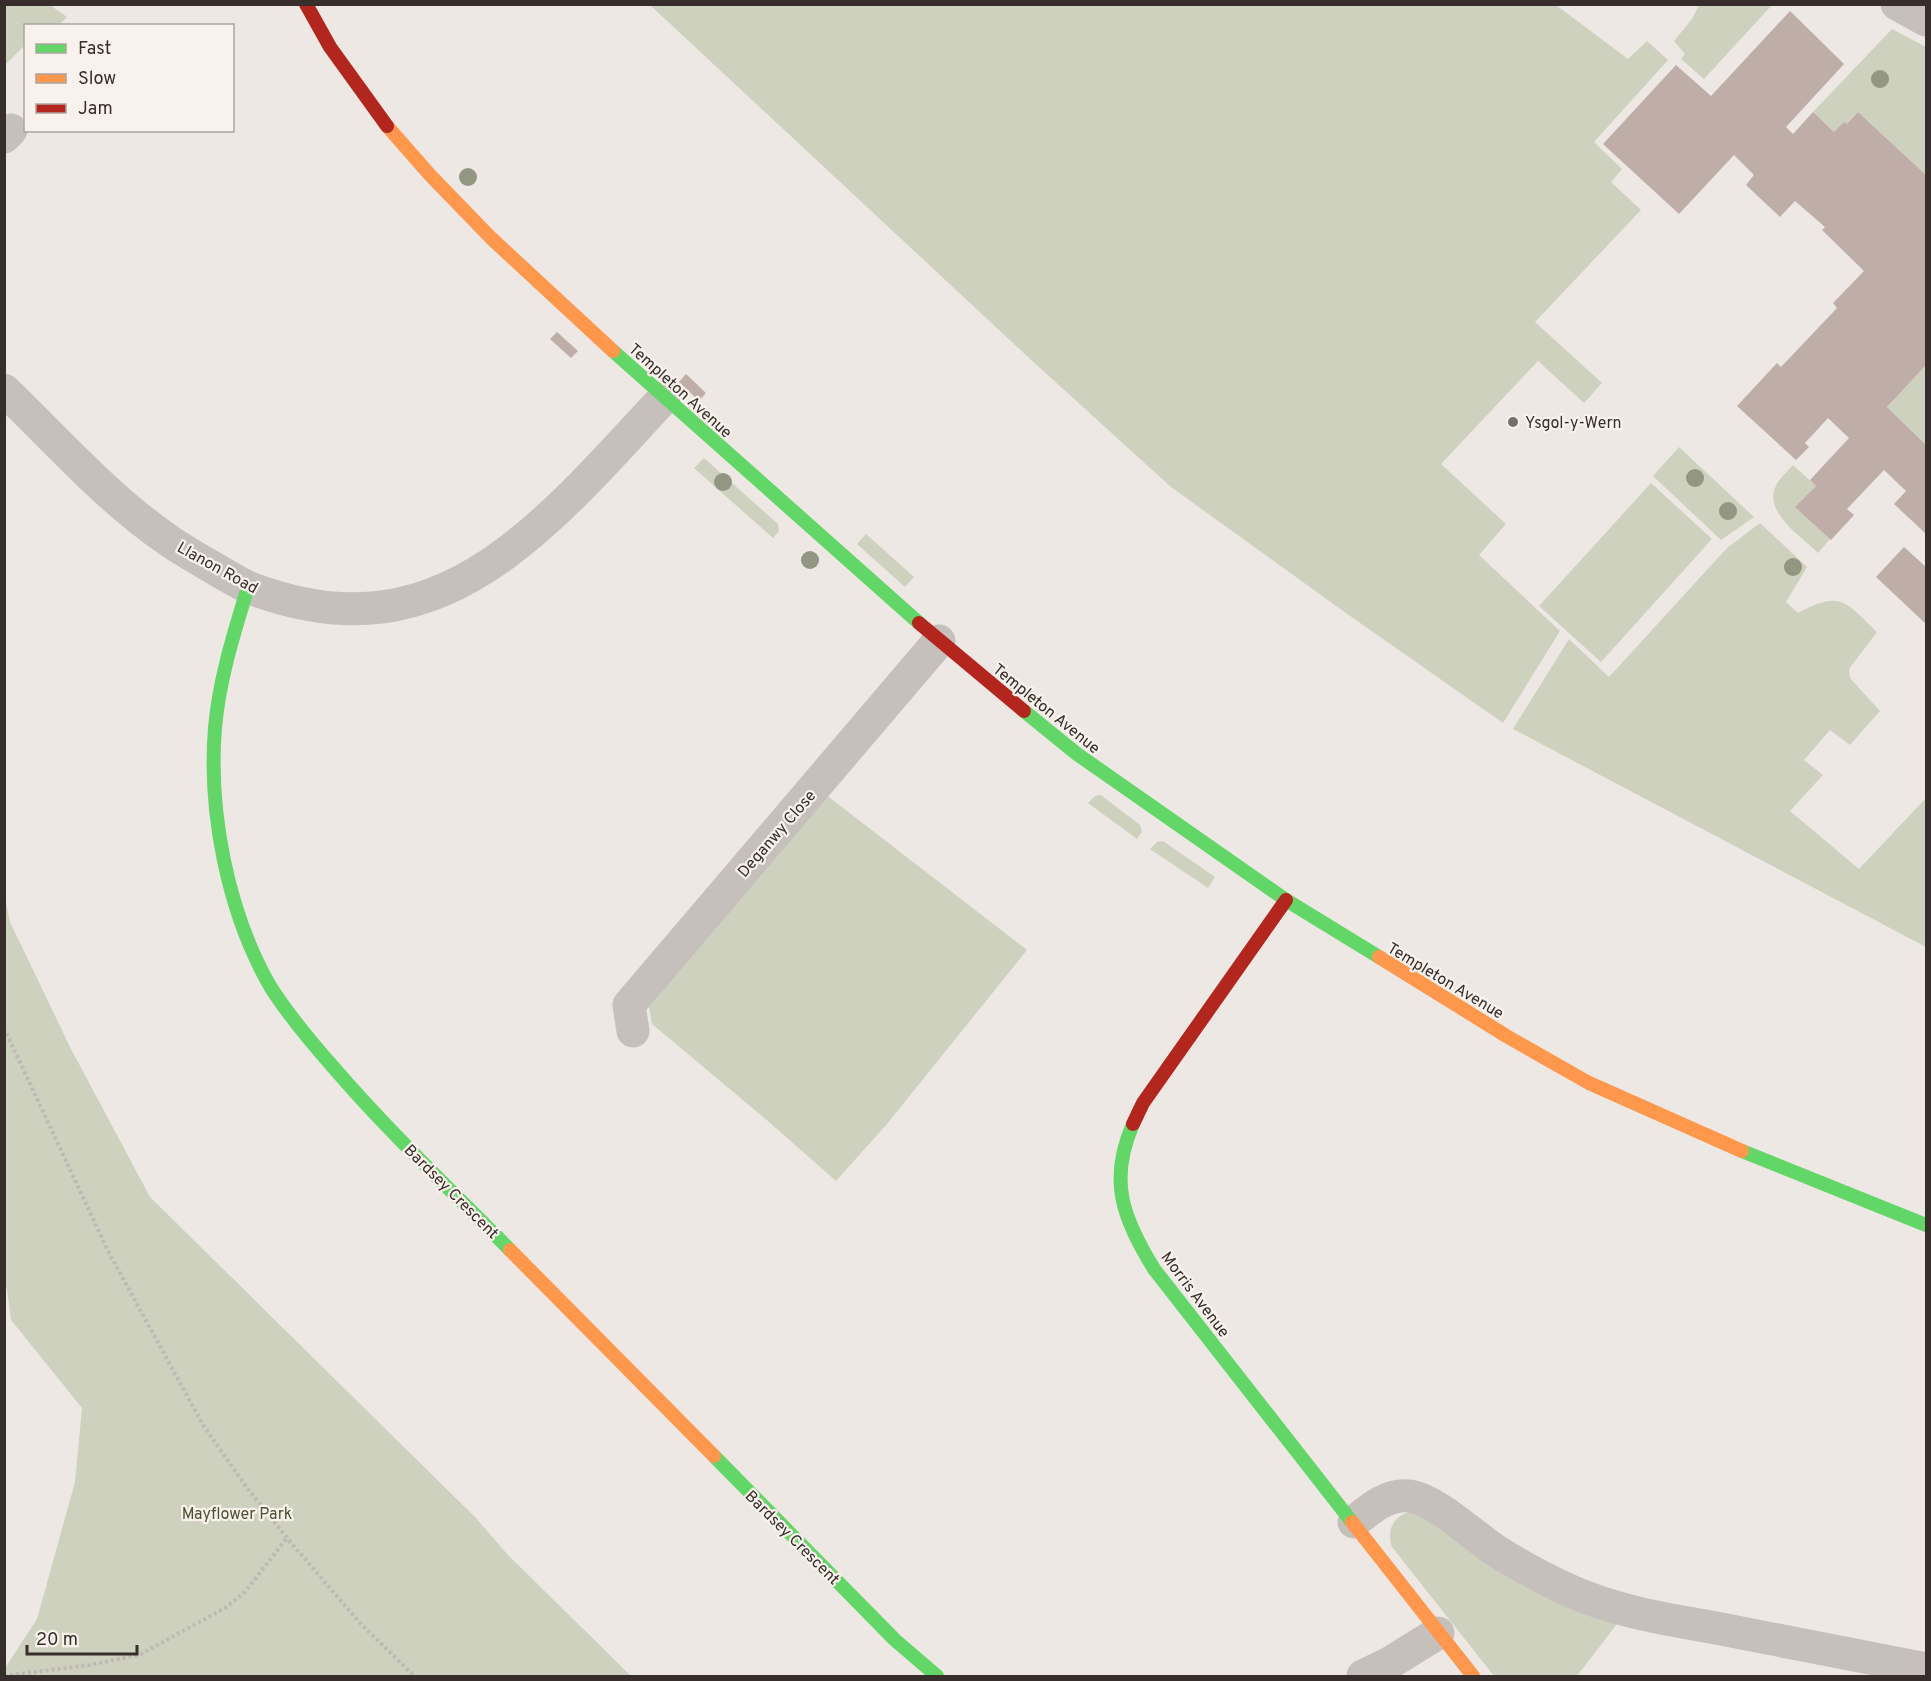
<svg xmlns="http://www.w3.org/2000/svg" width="1931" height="1681" font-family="Overpass,sans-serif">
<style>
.green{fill:#cfd1bf}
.building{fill:#bfada8}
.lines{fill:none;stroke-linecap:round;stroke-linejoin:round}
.path{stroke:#bfb9b5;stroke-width:4;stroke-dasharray:3 3;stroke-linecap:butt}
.street{stroke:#c6c0bd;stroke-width:33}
.fast{stroke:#63d668;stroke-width:14}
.slow{stroke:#ff974d;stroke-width:14}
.jam{stroke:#b3261e;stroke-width:14}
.tree{fill:#939682}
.poi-dot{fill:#776f6c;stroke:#f9f2ec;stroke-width:2}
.labels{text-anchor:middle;stroke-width:4.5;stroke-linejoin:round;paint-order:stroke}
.street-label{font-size:16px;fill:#372e2b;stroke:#f9f2ec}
.poi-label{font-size:16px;fill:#372e2b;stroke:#f9f2ec;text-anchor:start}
.park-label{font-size:16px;fill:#495331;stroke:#f9f2ec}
</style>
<rect width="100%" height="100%" fill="#ede8e4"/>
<!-- green -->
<path class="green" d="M5 4 50 5 67 17 59 25 26 26 25 45 5 65Z
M1556 5 1628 59 1647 41 1668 60 1594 142 1622 169 1611 182 1641 210 1535 322 1602 383 1584 403 1538 361 1441 464 1506 524 1479 555 1560 631 1503 723 1343 611 1171 487 1028 357 650 5Z
M1699 5H1772L1704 79 1681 59 1685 54 1674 41 1692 19Z
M1892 29 1926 47V175L1858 112 1847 124 1834 132 1813 112Z
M1926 365V445L1887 407Z
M1679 447 1754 517 1721 540 1653 476Z
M704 458 778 524 779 531 773 538 694 468Z
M1793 465 1816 486 1796 507 1830 539 1818 553C1802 537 1765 514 1775 488 1778 479 1787 472 1793 465Z
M1651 483 1712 539 1601 662 1539 606Z
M1760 523 1807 567 1786 602 1798 613C1841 590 1845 601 1877 632L1849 669 1850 678 1880 711 1850 745 1830 730 1804 760 1823 775 1790 811 1859 869 1926 798V947L1513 729 1569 639 1609 677 1727 548Z
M866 534 914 577 905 587 857 544Z
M825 794 1027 950 887 1124 836 1181 769 1122 652 1024 649 1007Z
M1101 795 1140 825 1142 832 1137 839 1088 803 1095 796Z
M1163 841 1215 877 1208 888 1150 849 1157 842Z
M4 893 10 922 71 1049 150 1197 475 1517 508 1555 631 1676H5V1668L37 1619 75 1482 82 1408 11 1320 7 1289 5 1285Z
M1417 1510 1620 1620 1577 1676H1494L1392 1547C1385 1526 1397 1513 1417 1510Z"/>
<!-- building -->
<path class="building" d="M1790 11 1844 64 1786 127 1793 134 1813 112 1834 132 1844 122 1847 124 1858 112 1926 175V365L1887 407 1926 445V534L1894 504 1906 491 1884 470 1847 509 1854 515 1831 540 1795 507 1816 486 1810 480 1849 438 1828 418 1805 443 1809 447 1796 460 1737 406 1777 363 1781 367 1837 308 1833 303 1864 271 1822 230 1825 227 1795 201 1780 217 1746 185 1754 175 1734 155 1679 214 1603 144 1676 65 1711 96Z
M557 332 578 351 571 358 550 339Z
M686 374 706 393 699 401 679 382Z
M1904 547 1926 567V624L1876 577Z"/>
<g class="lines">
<!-- path -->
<path class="path" d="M4 1028 108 1251 203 1425 247 1488 287 1538 360 1623 414 1676
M4 1676 89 1665 139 1655 225 1608 245 1592 287 1538"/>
<!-- street -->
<path class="street" d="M1897 4 1926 20
M4 137 11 130
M4 390C57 441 107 498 168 540 185 552 204 562 222 573 231 578 240 584 250 588 345 624 424 614 506 553 565 509 614 451 664 398
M633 1031 629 1005 939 641
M1354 1522C1370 1509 1388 1493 1410 1496 1438 1501 1474 1537 1498 1552 1520 1566 1543 1578 1566 1589 1613 1611 1666 1619 1716 1628 1786 1642 1856 1656 1926 1669
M1363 1676 1388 1664 1438 1633"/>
<!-- fast -->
<path class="fast" d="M613 351 919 623
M248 587C234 633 219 680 215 728 208 812 228 913 270 986 288 1015 311 1042 334 1068 389 1132 451 1190 510 1250
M1024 711 1077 754 1286 900 1379 957
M1133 1124C1108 1181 1123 1218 1154 1269L1352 1522
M1742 1151 1926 1225
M714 1456 895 1640 937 1676"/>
<!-- slow -->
<path class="slow" d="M387 126 430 175 491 238 613 351
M1379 957 1508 1037 1589 1083 1742 1151
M510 1250 714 1456
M1352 1522 1473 1676"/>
<!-- jam -->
<path class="jam" d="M306 4 330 47 387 126
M919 623 1024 711
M1133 1124 1143 1103 1286 900"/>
</g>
<!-- trees -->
<g class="tree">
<circle cx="1880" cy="79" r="9"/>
<circle cx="468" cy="177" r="9"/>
<circle cx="1695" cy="478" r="9"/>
<circle cx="723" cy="482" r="9"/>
<circle cx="1728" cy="511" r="9"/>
<circle cx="810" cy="560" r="9"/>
<circle cx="1793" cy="567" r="9"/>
</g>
<!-- markers -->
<circle class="poi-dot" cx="1513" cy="422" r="6"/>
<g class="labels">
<!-- street labels -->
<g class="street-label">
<text transform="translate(681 390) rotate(42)" y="6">Templeton Avenue</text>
<text transform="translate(218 567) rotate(29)" y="6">Llanon Road</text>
<text transform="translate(1047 708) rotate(39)" y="6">Templeton Avenue</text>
<text transform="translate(776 833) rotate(-49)" y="6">Deganwy Close</text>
<text transform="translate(1446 980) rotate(31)" y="6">Templeton Avenue</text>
<text transform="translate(452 1191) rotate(45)" y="6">Bardsey Crescent</text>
<text transform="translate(1196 1294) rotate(53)" y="6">Morris Avenue</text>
<text transform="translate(793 1537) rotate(45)" y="6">Bardsey Crescent</text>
</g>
<!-- poi labels -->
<g class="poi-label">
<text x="1525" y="428">Ysgol-y-Wern</text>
</g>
<!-- park labels -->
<g class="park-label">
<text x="237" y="1519">Mayflower Park</text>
</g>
</g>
<!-- border -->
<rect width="1931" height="1681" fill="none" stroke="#372e2b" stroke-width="12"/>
<!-- legend -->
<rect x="24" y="24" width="210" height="108" fill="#f9f2ec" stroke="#aba49f" stroke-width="1.5"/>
<rect x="36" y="44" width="30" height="9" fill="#63d668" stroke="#aba49f" stroke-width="1.5"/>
<text x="78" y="54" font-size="18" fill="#372e2b">Fast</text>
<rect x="36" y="74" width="30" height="9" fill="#ff974d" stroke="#aba49f" stroke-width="1.5"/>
<text x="78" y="84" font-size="18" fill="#372e2b">Slow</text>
<rect x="36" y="104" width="30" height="9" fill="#b3261e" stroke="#aba49f" stroke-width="1.5"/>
<text x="78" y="114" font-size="18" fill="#372e2b">Jam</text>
<!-- scale -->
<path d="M27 1645v9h110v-9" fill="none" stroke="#372e2b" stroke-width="3"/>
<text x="36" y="1645" font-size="18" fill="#372e2b" stroke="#f9f2ec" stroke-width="4.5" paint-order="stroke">20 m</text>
</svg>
